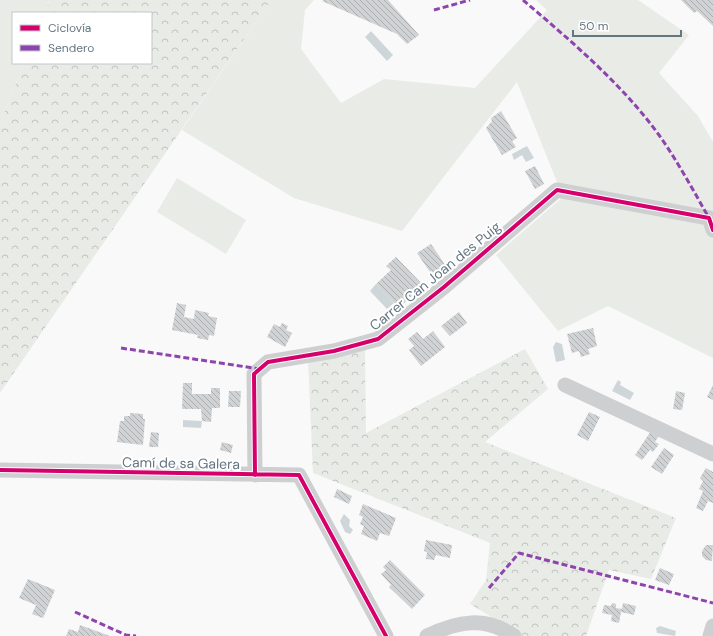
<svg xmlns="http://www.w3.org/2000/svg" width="713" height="636" font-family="'DM Sans',sans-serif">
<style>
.grass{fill:#e8ebe6}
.forest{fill:url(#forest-crowns)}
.water{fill:#ced6d9}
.building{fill:url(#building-back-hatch)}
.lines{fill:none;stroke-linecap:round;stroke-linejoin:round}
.street{stroke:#cecfd0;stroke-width:15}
.quiet{stroke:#8e44ad;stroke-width:3;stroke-dasharray:6 3;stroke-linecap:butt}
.cycleway-casing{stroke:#fff;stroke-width:6}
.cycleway{stroke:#d6006c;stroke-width:4}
.labels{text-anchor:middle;stroke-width:4;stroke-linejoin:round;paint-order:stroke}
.street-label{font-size:14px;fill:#657683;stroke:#fff}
</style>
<defs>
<pattern id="forest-crowns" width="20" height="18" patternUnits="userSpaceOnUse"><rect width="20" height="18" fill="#e8ebe6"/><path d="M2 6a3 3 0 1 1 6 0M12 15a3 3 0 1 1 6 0" fill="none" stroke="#c0c3c0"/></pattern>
<pattern id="building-back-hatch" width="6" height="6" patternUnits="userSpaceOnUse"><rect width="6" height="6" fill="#d0d2d3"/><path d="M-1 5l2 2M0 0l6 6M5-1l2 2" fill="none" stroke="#acafb1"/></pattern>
</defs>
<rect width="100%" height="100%" fill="#f9f9f9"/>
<!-- grass -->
<path class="grass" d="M0 0H50L44 13H13V63H24L0 124Z
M271 0H314L305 10 301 49 341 103 384 79 475 88 547 10 536 0H638L689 35 659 73 698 116 713 142V358L608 306 558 331 496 255 563 197 517 82 402 231 294 198 182 130Z
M177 178 246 220 226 254 157 212Z"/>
<!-- forest -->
<path class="forest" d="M50 0H271L0 393V124L24 63H151V13H44Z
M365 349 366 433 525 349 548 389 485 442 676 518 651 579 609 570 586 636H523L470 604 486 580 490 543 313 473 308 359Z"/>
<!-- water -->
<path class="water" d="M371 31 393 55 387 61 365 37Z
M527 146 534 158 526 162 522 155 514 160 512 154Z
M376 284 394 303 387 309 370 291Z
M556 342 562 344 565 360 556 362 553 347Z
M618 380 621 382 620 385 634 393 630 400 612 391Z
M183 420 202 421 201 428 183 427Z
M344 514 350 520 349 526 353 530 350 534 345 532 340 521Z
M660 626 676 631 675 636 657 633 656 628Z"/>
<!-- building -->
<path class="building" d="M324 0H388L419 35 407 44 397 34 322 1Z
M681 0H713V26L697 11 694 13Z
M501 111 517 138 512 141 516 147 502 155 486 128 492 121 491 118Z
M535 166 544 184 535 189 525 171Z
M431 244 448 269 434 278 417 253Z
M396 257 423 285 399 308 376 284 391 270 386 266Z
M177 303 186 305 184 317 194 319 195 310 209 313 208 316 217 318 214 336 209 335 208 340 197 338 198 335 172 330Z
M459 312 467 323 450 336 441 326Z
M282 323 288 326 286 330 292 333 285 347 267 337 274 324 280 327Z
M593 328 597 346 588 349 590 354 581 357 579 351 572 353 567 334Z
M433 331 445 347 421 366 409 350 414 346 408 339 417 332 423 339Z
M183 383H192V394H211V388H220V408H212L211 422 202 421 201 409H182Z
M713 385V400L707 397Z
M229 391H241L240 407H228Z
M676 391 685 393 682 410 673 409Z
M589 412 600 417 588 441 577 435Z
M130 413 143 414V419H145L143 445 117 442 120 421H124V416H130Z
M651 431 659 436 655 442 659 444 653 452 650 450 642 460 635 455Z
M151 432 159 433 158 447H149Z
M222 442 233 445 231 453 220 450Z
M664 448 674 455 662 474 651 467Z
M706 468 713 472V503L708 501 703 511 696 508 703 491 699 489 703 481 700 478Z
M337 489 352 496 349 504 334 497Z
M363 504 396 518 389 536 380 533 377 541 361 534 364 526 360 524 363 517 359 515Z
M426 540 452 545 450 558 436 555 434 560 426 559 427 552 424 551Z
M706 545H713L712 561 706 560 702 556V551Z
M390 560 425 595 412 609 389 587 391 585 381 574 386 570 383 567Z
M660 568 674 574 669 585 655 580Z
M28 579 55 590 43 618 32 614 36 605 19 598Z
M612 603 616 604V608L622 609 623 603 636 606 634 615 621 612 619 623 611 621 612 615 602 613 604 605 611 606Z
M80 625 110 636H66L69 629 78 632Z"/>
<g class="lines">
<!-- street -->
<path class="street" d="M565 385 713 454
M0 470 299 475 386 636
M255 475 254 374 268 362 334 351 378 339 444 287 557 190 709 218 713 230
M427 636C458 621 485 616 514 636
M710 636 713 626"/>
<!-- quiet -->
<path class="quiet" d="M523 0C571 41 622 84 659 135 678 162 693 190 709 218
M434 10 470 0
M121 348 260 369
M489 588 519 553 713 603
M75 612 126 635 136 636"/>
<!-- cycleway casing -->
<g class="cycleway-casing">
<path id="cycleway" d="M0 470 299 475 386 636
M255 475 254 374 268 362 334 351 378 339 444 287 557 190 709 218 713 230"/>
</g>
<!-- cycleway -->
<use href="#cycleway" class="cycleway"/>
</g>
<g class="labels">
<!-- street labels -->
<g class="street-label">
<text transform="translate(435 276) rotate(-39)" y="5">Carrer Can Joan des Puig</text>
<text transform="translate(181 463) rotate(1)" y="5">Camí de sa Galera</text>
</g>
</g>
<!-- legend -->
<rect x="12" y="12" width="140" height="52" fill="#ffffff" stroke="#c1c8cd"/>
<rect x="20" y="25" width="20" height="6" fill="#d6006c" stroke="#c1c8cd"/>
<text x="48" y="32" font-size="12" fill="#657683">Ciclovía</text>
<rect x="20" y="45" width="20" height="6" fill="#8e44ad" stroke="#c1c8cd"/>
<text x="48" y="52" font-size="12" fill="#657683">Sendero</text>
<!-- scale -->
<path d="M573 30v6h108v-6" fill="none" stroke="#657683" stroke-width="2"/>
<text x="579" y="30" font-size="12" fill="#657683" stroke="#ffffff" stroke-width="3" paint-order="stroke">50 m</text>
</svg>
